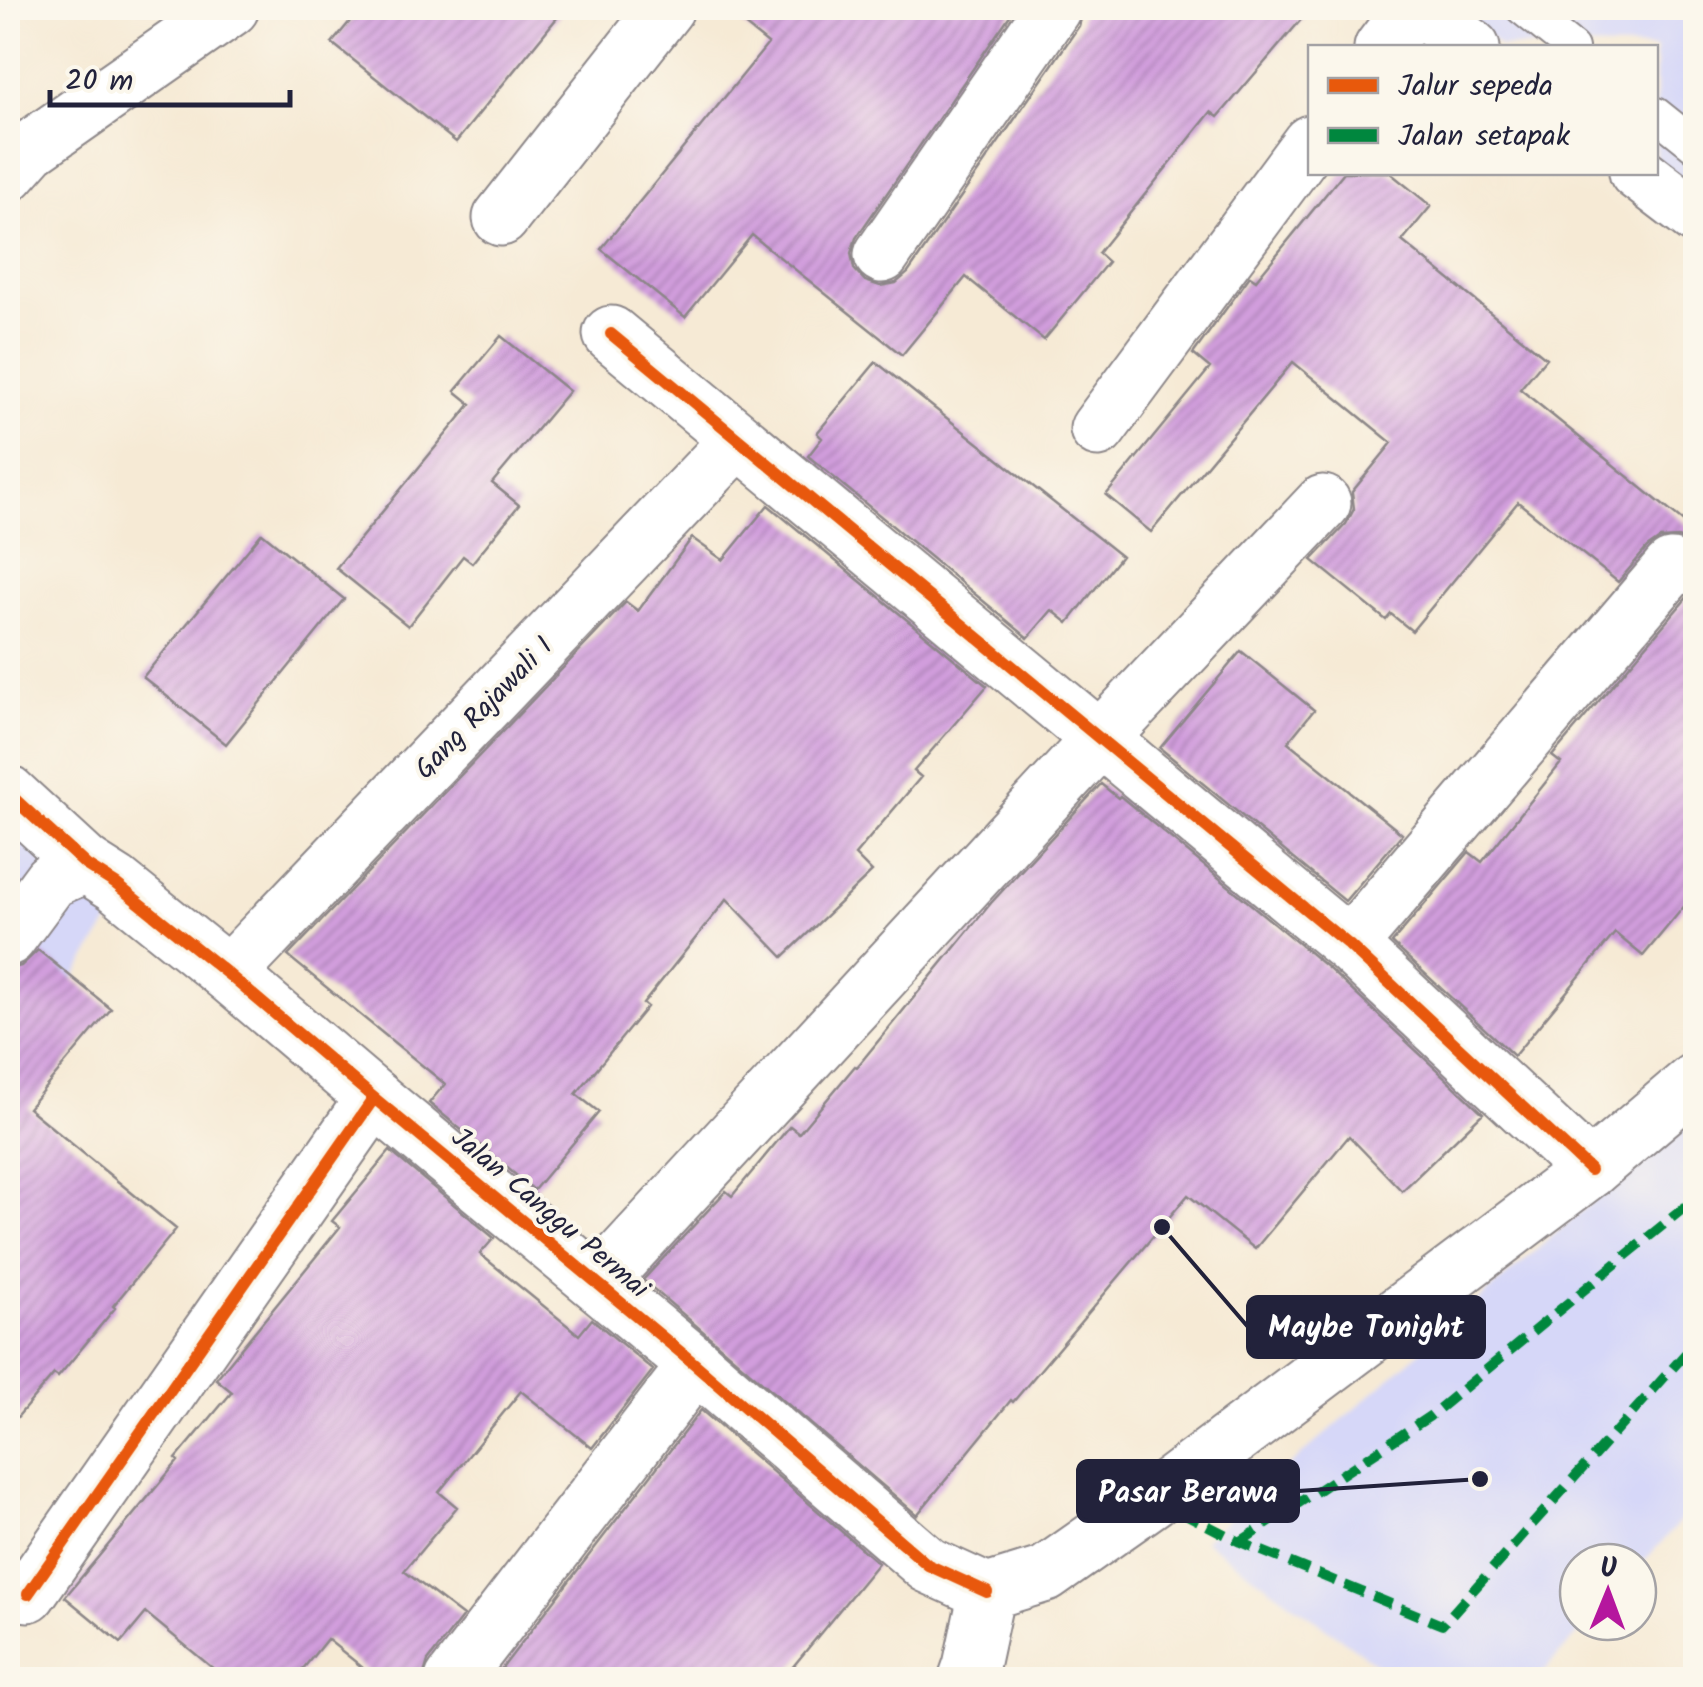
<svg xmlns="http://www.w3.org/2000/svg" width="1703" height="1687" font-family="Kalam,sans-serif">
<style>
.built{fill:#d6d7f8}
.building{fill:url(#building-hatch)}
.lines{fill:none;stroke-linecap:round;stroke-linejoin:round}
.service-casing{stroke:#8c8688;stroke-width:36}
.minor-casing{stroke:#8c8688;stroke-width:59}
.tertiary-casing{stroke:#8c8688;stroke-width:59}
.service{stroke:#fff;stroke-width:32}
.minor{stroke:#fff;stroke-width:55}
.tertiary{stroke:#fff;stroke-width:55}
.quiet{stroke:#00873e;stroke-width:10;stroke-dasharray:20 10;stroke-linecap:butt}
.cycleway-casing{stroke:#fbf7ec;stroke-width:19}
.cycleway{stroke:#e8590c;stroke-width:12}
.labels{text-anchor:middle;stroke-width:8;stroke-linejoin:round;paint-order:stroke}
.street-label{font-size:28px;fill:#22223b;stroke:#fbf7ec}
.leader{fill:none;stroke:#22223b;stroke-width:4}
.callout-dot{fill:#22223b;stroke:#fbf7ec;stroke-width:4}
.callout{fill:#22223b;stroke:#22223b;stroke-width:4}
.callout-label{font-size:30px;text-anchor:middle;font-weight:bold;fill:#fff}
</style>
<defs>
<pattern id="building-hatch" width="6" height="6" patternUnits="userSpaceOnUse" patternTransform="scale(2.5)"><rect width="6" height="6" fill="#d29edd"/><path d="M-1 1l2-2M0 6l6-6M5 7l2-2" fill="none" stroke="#aa80b4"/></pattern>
</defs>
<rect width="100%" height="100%" fill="#fbf7ec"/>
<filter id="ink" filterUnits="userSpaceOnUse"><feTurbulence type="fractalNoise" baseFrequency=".01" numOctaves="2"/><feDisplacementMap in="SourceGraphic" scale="20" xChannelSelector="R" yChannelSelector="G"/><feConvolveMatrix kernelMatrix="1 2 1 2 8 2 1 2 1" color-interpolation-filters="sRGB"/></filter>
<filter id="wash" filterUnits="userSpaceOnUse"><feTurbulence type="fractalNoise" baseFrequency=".0048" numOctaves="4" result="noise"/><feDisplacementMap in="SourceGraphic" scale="40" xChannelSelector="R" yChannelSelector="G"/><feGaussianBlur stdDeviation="2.25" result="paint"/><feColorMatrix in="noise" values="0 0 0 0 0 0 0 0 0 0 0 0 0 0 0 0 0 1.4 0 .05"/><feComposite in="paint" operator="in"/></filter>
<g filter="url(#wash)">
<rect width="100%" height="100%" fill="#f6ead5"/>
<!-- built -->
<path class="built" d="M1456 8H1695V229L1656 172V48L1500 47Z
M8 828 125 897 8 1084Z
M1695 1112V1505L1638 1568V1562H1578V1622H1589L1537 1679H1398L1204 1540Z"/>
<g id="blocks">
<!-- building -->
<path class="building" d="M361 8H565L456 142 332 43Z
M723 8H1015L856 238 851 253 854 269 865 281 880 286 896 283 908 273 1079 26 1084 8H1311L1218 117 1211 112 1098 253 1108 262 1044 340 966 277 902 355 752 235 685 317 601 249 768 44Z
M1344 172H1389L1431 206 1402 241 1546 358 1520 389 1696 532V550L1690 544 1678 538 1660 539 1647 548 1618 582 1518 502 1412 631 1391 614 1386 620 1312 560 1346 524 1354 509 1352 492 1392 443 1293 362 1151 532 1106 495 1210 368 1193 354 1250 276 1256 280Z
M501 336 569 391 492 483 519 505 472 563 463 556 408 626 336 568 471 404 455 391Z
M876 362 1121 556 1068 623 1052 610 1028 638 808 456 822 438 817 433Z
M768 505 987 686 914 771 921 777 855 855 872 872 783 957 727 899 643 1004 647 1007 576 1094 599 1112 534 1190 429 1103 445 1084 288 956 626 602 638 611 692 538 723 560Z
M262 533 344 599 226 744 143 677Z
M1696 587V892L1643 956 1615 933 1514 1056 1392 943 1469 852 1482 862 1561 763 1552 756Z
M1241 651 1314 710 1288 742 1402 834 1345 901 1160 748Z
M1101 784 1118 798 1120 796 1328 968 1483 1113 1402 1191 1349 1136 1255 1249 1188 1195 1013 1402 1011 1400 917 1515 643 1280 726 1191 732 1196 790 1126 799 1133 855 1066 857 1067 991 903Z
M38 950 111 1009 28 1108 176 1229 113 1306 115 1308 58 1377 54 1374 8 1428V969L21 966Z
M390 1151 494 1238 480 1254 579 1335 592 1319 653 1370 592 1448 521 1391 439 1492 457 1507 404 1571 463 1616 428 1661 422 1680H378L327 1639 294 1680H227L146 1613 121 1643 65 1597 178 1461 176 1459 232 1392 216 1379 340 1227 332 1221Z
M701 1410 878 1563 782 1680H493Z"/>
</g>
</g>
<g filter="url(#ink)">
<use href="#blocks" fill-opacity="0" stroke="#8c8688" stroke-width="2.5"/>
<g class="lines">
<!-- service casing -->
<g class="service-casing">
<path id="service" d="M1522 8 1572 48
M1656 114 1696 146"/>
</g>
<!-- minor casing -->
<g class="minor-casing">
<path id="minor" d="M1419 8 1472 48
M1382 48 1412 8
M1637 172 1696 217
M8 174 31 148 231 8
M501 218 666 8
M882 255 1053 8
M611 334 1349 945 1590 1170
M1098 429 1310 143
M8 793 86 865
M1349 945 1671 568
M228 974 738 440
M598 1283 1099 740 1323 503
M28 1594 374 1098
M453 1680 696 1365"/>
</g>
<!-- tertiary casing -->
<g class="tertiary-casing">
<path id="tertiary" d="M8 938 51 880 86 865 116 884 228 974 374 1098 696 1365 928 1565 987 1592
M987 1592 1046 1574 1154 1498 1590 1170 1696 1080
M966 1680 971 1666 987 1592"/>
</g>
<!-- service -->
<use href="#service" class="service"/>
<!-- minor -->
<use href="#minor" class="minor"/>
<!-- tertiary -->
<use href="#tertiary" class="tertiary"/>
<!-- quiet -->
<path class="quiet" d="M1154 1498 1240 1542 1442 1625 1696 1342
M1240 1542 1430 1416 1696 1198"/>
<!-- cycleway casing -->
<g class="cycleway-casing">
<path id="cycleway" d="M611 334 1349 945 1590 1170
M8 793 86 865 116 884 228 974 374 1098 696 1365 928 1565 987 1592
M28 1594 374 1098"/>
</g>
<!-- cycleway -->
<use href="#cycleway" class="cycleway"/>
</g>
</g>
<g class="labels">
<!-- street labels -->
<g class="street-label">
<text transform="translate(483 707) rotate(-46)" y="10">Gang Rajawali I</text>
<text transform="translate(551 1212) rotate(40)" y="10">Jalan Canggu Permai</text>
</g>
</g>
<!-- callouts -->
<path class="leader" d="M1162 1227L1248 1327M1480 1479L1298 1491"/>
<g class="callout-dot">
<circle cx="1162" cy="1227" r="10"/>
<circle cx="1480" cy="1479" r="10"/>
</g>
<g class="callout">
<rect x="1248" y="1297" width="236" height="60" rx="10"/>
<rect x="1078" y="1461" width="220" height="60" rx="10"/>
</g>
<g class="callout-label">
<text x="1366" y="1337">Maybe Tonight</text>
<text x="1188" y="1502">Pasar Berawa</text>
</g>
<!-- margin -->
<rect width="1703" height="1687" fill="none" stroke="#fbf7ec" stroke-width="40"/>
<!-- legend -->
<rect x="1308" y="45" width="350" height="130" fill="#fbf7ec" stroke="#a4a2a5" stroke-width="2.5"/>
<rect x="1328" y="78" width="50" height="15" fill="#e8590c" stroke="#a4a2a5" stroke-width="2.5"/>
<text x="1398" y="95" font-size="30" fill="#22223b">Jalur sepeda</text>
<rect x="1328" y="128" width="50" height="15" fill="#00873e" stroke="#a4a2a5" stroke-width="2.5"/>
<text x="1398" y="145" font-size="30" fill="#22223b">Jalan setapak</text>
<!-- north arrow -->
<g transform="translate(1608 1592) rotate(1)"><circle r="48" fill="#fbf7ec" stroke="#a4a2a5" stroke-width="2.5"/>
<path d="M0-8L18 38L0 25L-18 38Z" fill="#b5179e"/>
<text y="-15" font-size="28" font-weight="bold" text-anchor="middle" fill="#22223b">U</text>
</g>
<!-- scale -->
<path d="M50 90v15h240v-15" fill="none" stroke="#22223b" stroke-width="5"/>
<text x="65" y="90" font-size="30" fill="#22223b" stroke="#fbf7ec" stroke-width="8" paint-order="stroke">20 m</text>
</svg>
